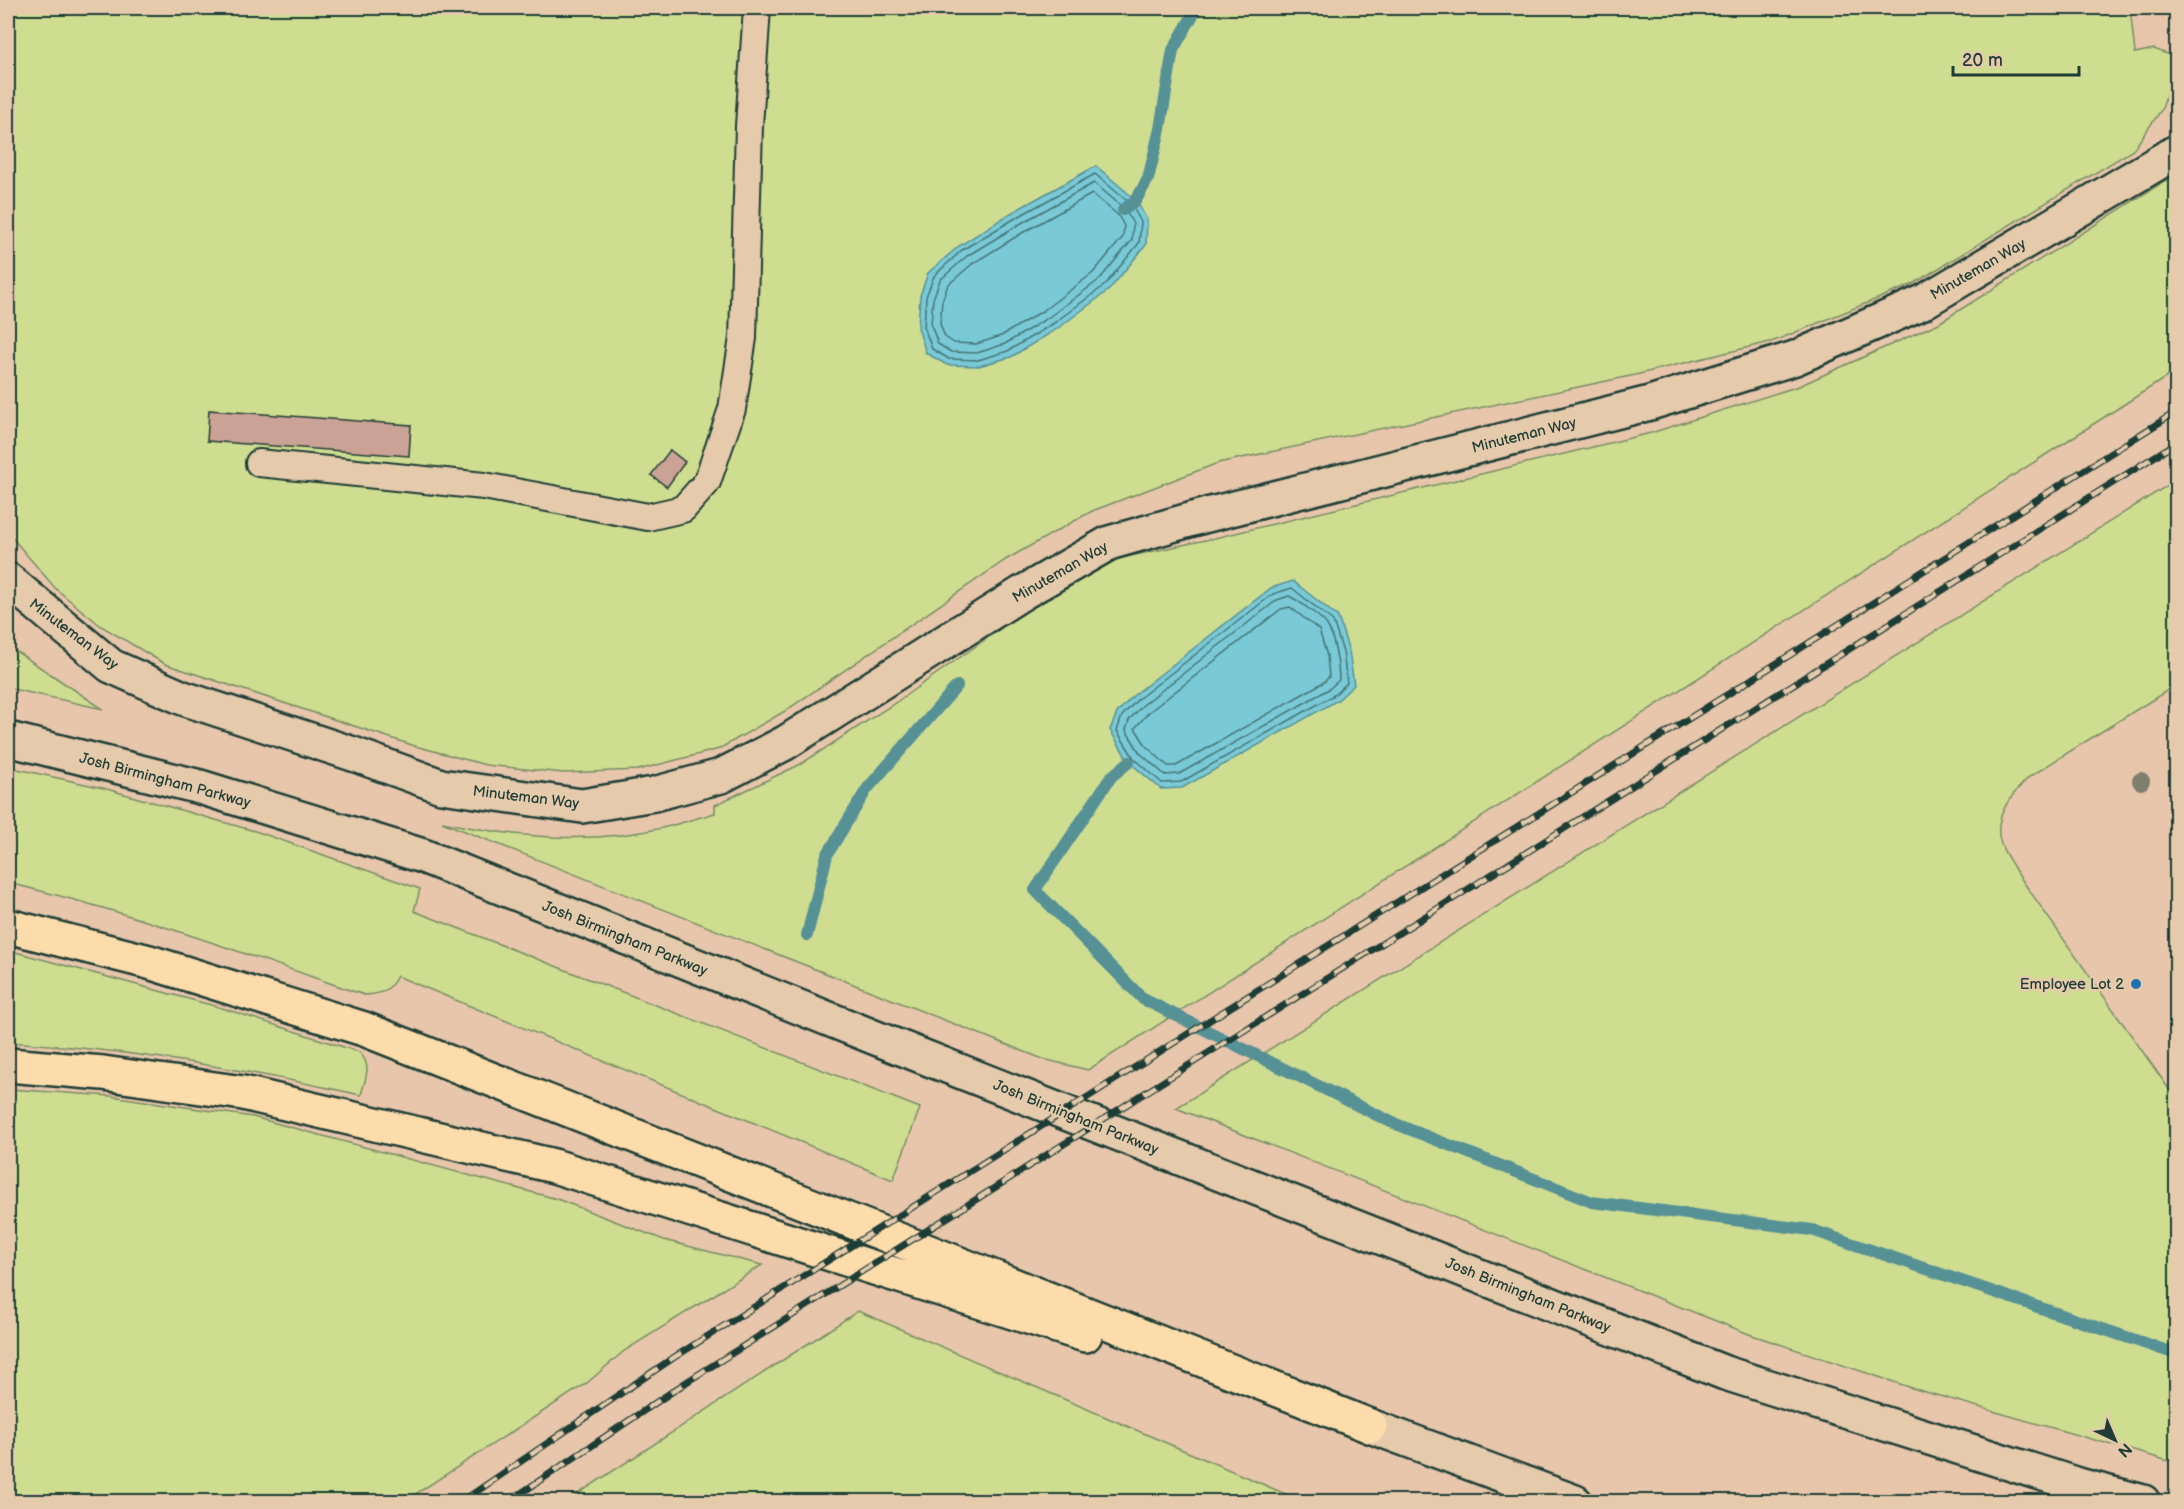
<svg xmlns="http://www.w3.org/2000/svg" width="2184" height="1509" font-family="'Balsamiq Sans',sans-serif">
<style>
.green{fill:#cfdd91;stroke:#778d62;stroke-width:1.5}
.water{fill:#7ac9d7;stroke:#569196;stroke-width:1.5}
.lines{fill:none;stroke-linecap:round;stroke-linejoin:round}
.shore{stroke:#437575;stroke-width:1.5}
.stream{stroke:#569196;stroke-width:12}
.building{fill:#cba296;stroke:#1f3d34;stroke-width:1.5}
.service-casing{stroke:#1f3d34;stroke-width:30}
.minor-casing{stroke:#1f3d34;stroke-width:38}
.secondary-casing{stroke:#1f3d34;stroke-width:38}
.trunk-casing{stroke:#1f3d34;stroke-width:38}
.service{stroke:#e5caac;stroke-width:26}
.minor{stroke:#e5caac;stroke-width:33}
.secondary{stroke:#e5caac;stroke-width:33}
.trunk{stroke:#fddcac;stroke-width:33}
.rail-casing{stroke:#1f3d34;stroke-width:7}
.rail{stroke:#e5caac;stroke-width:4.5;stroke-dasharray:14;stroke-linecap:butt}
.tree{fill:#7e7f6d}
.poi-dot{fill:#1f6fb2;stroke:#e5caac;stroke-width:2}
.labels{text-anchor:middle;stroke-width:4.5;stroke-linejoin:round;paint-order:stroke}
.street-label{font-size:15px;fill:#1f3d34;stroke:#e5caac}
.poi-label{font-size:15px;fill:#1f3d34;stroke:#e5caac;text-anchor:end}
</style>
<rect width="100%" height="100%" fill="#e7c6ac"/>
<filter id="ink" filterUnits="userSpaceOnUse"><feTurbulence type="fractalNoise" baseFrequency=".0167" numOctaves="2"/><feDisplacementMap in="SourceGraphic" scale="12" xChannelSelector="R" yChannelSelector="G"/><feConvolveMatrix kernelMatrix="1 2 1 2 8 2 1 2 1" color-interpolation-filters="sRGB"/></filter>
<g filter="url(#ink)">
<!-- green -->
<path class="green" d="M8 8H2130L2135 53 2154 49 2170 55 2173 70 2162 109 2133 150 1911 285 1774 341 1635 375 1218 463 1092 511 1007 559 785 711 719 749 638 770 564 773 486 765 415 746 165 664 101 626 56 589 8 533Z
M2176 174V371L1088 1070 1043 1059 442 822C514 837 588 845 662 828 679 824 697 818 715 813V805L801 764 895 703 1033 606 1117 559 1215 538 1651 433 1799 386 1939 323Z
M2176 480V685L2029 777C2011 795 1992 817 2001 844 2004 853 2011 862 2015 870L2176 1099V1463L1915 1389 1749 1334 1176 1108Z
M8 646 103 709 8 688Z
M8 767 103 788 258 832 420 889 414 911 920 1108 893 1180 397 976C389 992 381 994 364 995 246 954 129 911 8 883Z
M8 950 222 1008 359 1052C373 1065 365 1079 361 1095 244 1069 127 1049 8 1042Z
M8 1089 111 1096 253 1117 557 1199 664 1240 762 1265 624 1351 587 1383 405 1501H8Z
M858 1311 1302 1501H567Z"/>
<!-- water -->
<path class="water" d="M1096 166 1136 200 1147 220 1146 245 1109 290 1057 329 1011 357 979 366 947 365 926 353 918 328 920 296 928 273 959 246 1011 213Z
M1293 581 1338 617 1349 651 1354 685 1338 700 1182 788 1161 789 1129 762 1110 730 1117 713 1134 695 1271 588Z"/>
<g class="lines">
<!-- shore -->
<path class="shore" d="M1095 174 1131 204 1141 222 1139 243 1105 285 1054 323 1008 351 978 360 949 359 932 349 924 327 926 297 934 276 962 250 1014 219Z
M1094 183 1125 209 1133 224 1132 240 1099 280 1049 317 1005 344 977 353 951 352 938 344 931 325 933 299 940 280 967 256 1018 225Z
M1092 194 1118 215 1124 226 1123 237 1093 273 1044 310 1001 336 976 344 954 343 945 337 940 324 942 301 948 285 972 264 1022 233Z
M1292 588 1333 621 1343 652 1347 683 1334 695 1181 782 1162 783 1134 758 1117 731 1122 716 1138 699 1273 594Z
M1289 596C1298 600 1321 617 1327 625 1334 636 1339 667 1339 680L1329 689 1179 774 1165 775 1140 753 1126 730 1129 720 1143 705 1277 600Z
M1290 607 1319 630 1327 656 1329 677 1324 682 1176 766H1168L1147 747 1135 728 1149 712 1281 609Z"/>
<!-- stream -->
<path class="stream" d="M1123 210 1136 200 1148 179 1160 129 1173 50 1197 8
M1129 762 1111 777 1035 890 1143 999 1391 1122 1592 1202 1812 1230 2176 1354
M807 935 827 855 867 789 957 686"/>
</g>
<!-- building -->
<path class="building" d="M209 410 411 425 409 456 207 441Z
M670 450 685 462 667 487 651 475Z"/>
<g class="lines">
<!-- service casing -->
<g class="service-casing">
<path id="service" d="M259 463 484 486 648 517 683 509 707 482 732 409 743 338 749 126 757 8"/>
</g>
<!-- minor casing -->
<g class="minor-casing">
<path id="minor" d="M8 580 111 666 183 698 356 755 441 786 582 806 654 794 721 776 785 743 1022 593 1109 543 1207 515 1650 403 1795 358 1923 302 2176 152"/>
</g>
<!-- secondary casing -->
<g class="secondary-casing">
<path id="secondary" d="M8 739 200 787 423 856 881 1040 1725 1373 2078 1485 2143 1502
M1370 1426 1575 1502"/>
</g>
<!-- trunk casing -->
<g class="trunk-casing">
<path id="trunk" d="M8 926 149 962 364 1029 1370 1426
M8 1065 103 1073 243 1093 554 1166 1085 1335"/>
</g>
<!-- service -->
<use href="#service" class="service"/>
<!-- minor -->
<use href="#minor" class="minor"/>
<!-- secondary -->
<use href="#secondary" class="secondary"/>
<!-- trunk -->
<use href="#trunk" class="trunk"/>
<!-- rail casing -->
<g class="rail-casing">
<path id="rail" d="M461 1502 673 1358 2176 412
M508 1502 688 1381 2176 443"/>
</g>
<!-- rail -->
<use href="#rail" class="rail"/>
</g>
<!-- trees -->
<circle class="tree" cx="2141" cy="781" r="9"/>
</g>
<!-- markers -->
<circle class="poi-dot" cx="2136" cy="984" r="6"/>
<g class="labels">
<!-- street labels -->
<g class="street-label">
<text transform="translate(1978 269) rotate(-30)" y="5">Minuteman Way</text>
<text transform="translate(1524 435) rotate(-14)" y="5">Minuteman Way</text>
<text transform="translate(1060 572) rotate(-30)" y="5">Minuteman Way</text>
<text transform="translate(74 634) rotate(37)" y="5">Minuteman Way</text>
<text transform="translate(165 780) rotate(15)" y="5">Josh Birmingham Parkway</text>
<text transform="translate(526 797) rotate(7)" y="5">Minuteman Way</text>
<text transform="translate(625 938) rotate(22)" y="5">Josh Birmingham Parkway</text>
<text transform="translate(1076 1117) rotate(22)" y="5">Josh Birmingham Parkway</text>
<text transform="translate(1528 1295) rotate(22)" y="5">Josh Birmingham Parkway</text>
</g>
<!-- poi labels -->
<g class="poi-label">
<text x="2124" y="989">Employee Lot 2</text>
</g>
</g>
<!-- margin -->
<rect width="2184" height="1509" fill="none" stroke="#e5caac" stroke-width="30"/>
<rect x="15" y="15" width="2154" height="1479" fill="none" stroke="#1f3d34" stroke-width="2" filter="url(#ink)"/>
<!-- north arrow -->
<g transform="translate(2115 1440) rotate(136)" stroke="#e5caac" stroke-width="4.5" paint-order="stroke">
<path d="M0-4.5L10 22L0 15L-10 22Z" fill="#1f3d34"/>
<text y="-9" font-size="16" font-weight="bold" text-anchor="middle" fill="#1f3d34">N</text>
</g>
<!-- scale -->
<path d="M1953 66v9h126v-9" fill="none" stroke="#1f3d34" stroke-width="3"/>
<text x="1962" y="66" font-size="18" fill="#1f3d34" stroke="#e5caac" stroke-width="4.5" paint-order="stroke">20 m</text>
</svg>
